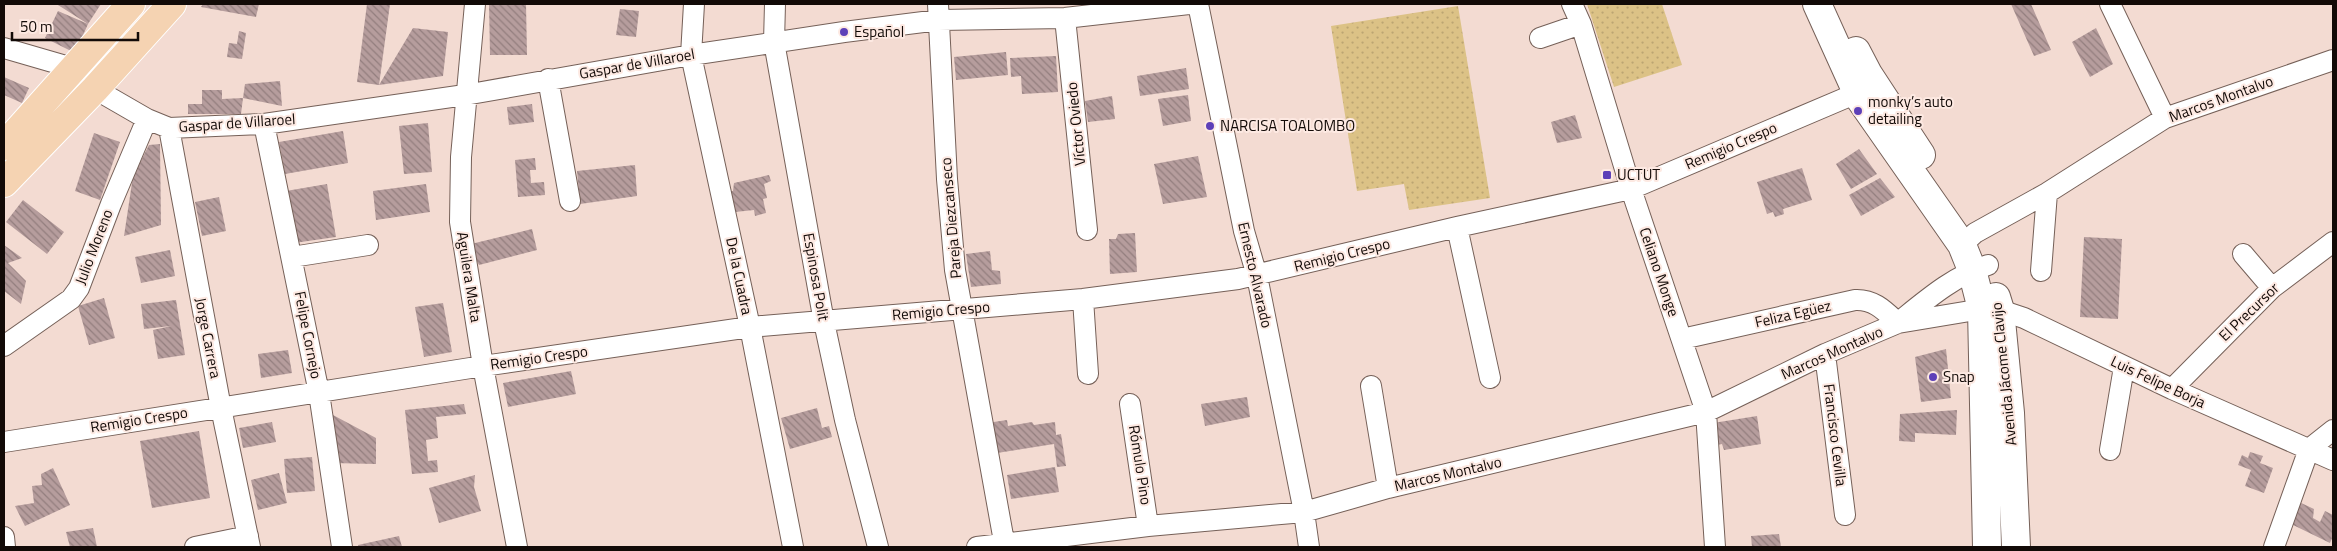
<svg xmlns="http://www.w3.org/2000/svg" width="2337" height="551" font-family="'Titillium Web',sans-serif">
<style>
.green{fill:url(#green-dots)}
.building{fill:url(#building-back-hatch)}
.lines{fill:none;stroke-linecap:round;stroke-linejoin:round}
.street-casing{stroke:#756058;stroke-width:22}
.secondary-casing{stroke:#756058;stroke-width:30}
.primary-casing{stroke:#fff;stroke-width:30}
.street{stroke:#fff;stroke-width:20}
.secondary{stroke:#fff;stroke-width:28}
.primary{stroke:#f5d3b2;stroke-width:28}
.poi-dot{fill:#5d40b8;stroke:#fde9e2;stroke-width:2}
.labels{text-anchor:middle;stroke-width:4;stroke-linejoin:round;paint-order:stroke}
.poi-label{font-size:15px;fill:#120a07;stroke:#fde9e2;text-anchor:start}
.street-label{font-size:15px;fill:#120a07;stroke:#fde9e2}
</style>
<defs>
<pattern id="green-dots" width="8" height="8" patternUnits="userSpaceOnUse" patternTransform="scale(1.25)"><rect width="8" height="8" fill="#dcc286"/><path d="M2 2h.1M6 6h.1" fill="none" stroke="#bca572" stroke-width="1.8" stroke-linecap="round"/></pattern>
<pattern id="building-back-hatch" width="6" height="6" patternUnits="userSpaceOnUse" patternTransform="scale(1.25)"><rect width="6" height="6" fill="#b69d9d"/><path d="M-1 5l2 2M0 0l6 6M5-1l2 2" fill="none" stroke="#937e7e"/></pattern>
</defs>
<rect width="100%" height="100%" fill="#f3dbd2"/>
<!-- green -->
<path class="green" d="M1587 4H1662L1682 65 1614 87Z
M1458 6 1490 198 1409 210 1404 184 1357 191 1331 26Z"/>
<!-- building -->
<path class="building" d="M59 4H101L88 24 58 5Z
M203 4H259L256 17 201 7Z
M367 4H390L379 85 357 82Z
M489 4H526L527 55H490Z
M2011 4H2031L2051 50 2034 56Z
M620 9 639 11 636 37 616 35Z
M58 11 88 24 75 53 45 38Z
M413 28 448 32 443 76 379 85Z
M2096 28 2113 64 2090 77 2072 42Z
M239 31 246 33 242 59 227 57 229 43 237 44Z
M1006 52 1008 75 956 80 954 57Z
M1056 56 1058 92 1022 94 1021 76 1011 77 1010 58Z
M1186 68 1189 89 1140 96 1137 76Z
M4 77 29 88 22 103 4 95Z
M280 81 282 106 243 98 245 84Z
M202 90H222V99L243 98 241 114H188V104H202Z
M1188 95 1191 121 1163 126 1158 99Z
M1112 96 1115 119 1088 122 1085 101Z
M532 104 534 122 509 125 507 107Z
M1575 115 1582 138 1557 143 1551 122Z
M428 123 432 172 404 174 399 126Z
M343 131 348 163 285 174 279 142Z
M94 133 120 142 100 200 75 191Z
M160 144 161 225 124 236 133 176 149 145Z
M1859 149 1877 174 1851 189 1836 164Z
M1198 156 1207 197 1163 204 1154 164Z
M535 158 536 170H530L531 183 544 182 545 195 518 197 515 160Z
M635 165 637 196 580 204 577 171Z
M1802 168 1812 200 1783 209 1784 214 1775 217 1773 212 1767 214 1757 182Z
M769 175 771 181 764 184 767 198 763 199 766 213 755 216 754 210 735 212 729 191H733L734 183Z
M1880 178 1895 197 1861 216 1849 195Z
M327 184 336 237 294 243 286 191Z
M426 184 430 212 376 220 373 191Z
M219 197 226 231 202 236 195 202Z
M23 200 64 232 47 254 6 222Z
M532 229 537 250 479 265 467 245Z
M1135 233 1137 272 1110 274 1109 239H1116L1118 234Z
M2084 237 2122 239 2118 319 2080 317Z
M4 245 22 258 8 263 26 281 21 304 4 291Z
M170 250 175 276 141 283 135 257Z
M990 251 992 270 1000 271 1001 284 971 287 966 254Z
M104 298 115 338 89 345 78 306Z
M176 300 185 355 158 359 153 330 171 326 144 329 141 304Z
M443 303 452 352 424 357 415 307Z
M1946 349 1951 398 1921 402 1915 357Z
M288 350 292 373 261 378 258 354Z
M571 371 576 394 508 407 503 383Z
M1247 397 1250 417 1205 426 1201 404Z
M464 404 466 414 436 417 438 438 426 440 428 461 437 460 438 472 412 474 405 410Z
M817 408 822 428 829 426 832 437 790 449 781 418Z
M1957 410 1956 435 1915 433V442L1899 441 1900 414Z
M333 415 376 438V464L332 463Z
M1757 416 1761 444 1724 450 1722 444 1717 445 1713 423Z
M1007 420 1008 426 1032 422 1034 425 1055 422 1056 435 1061 434 1066 466 1057 467 1054 444 997 453 987 423Z
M272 422 276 442 243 448 239 428Z
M199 431 210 498 152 508 140 441Z
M2250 452 2263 456 2260 463 2273 468 2264 493 2245 486 2251 470 2238 465 2242 455 2248 458Z
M312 457 315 491 287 493 284 459Z
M1055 467 1059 492 1011 499 1007 475Z
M53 468 70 505 25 526 15 506 34 503 32 486 42 485 41 474Z
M279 473 287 503 258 510 251 480Z
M475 475 474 487 481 511 439 523 429 488Z
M2299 502 2314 509 2313 518 2320 522 2325 511 2333 515V536L2330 543 2289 523Z
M93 528 97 547H70L66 532Z
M1779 534 1781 547H1752L1751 536Z
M399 536 402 547H359L358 545Z"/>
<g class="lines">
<!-- street casing -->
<g class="street-casing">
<path id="street" d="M475 4 461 157 460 222 483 366 517 547
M694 4 691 55 750 327 793 547
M775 4 774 42 824 322 845 420 878 547
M938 4 947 179 955 270 1005 547
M1198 4 1244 231 1257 276 1304 512 1309 547
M1572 4 1581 24 1631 189 1706 412 1715 547
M2110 4 2165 118
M1065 18 1087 230
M1540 38 1581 24
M4 48 73 68
M548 79 570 201
M95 89 147 119 169 128 264 124 465 95 691 55 844 32 939 20 1065 18 1189 4
M264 124 319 393 342 547
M169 128 221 408 250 547
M1457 227 1490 378
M1962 245 1975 233 2047 193 2165 118 2333 60
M2243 254 2272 288
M292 257 368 245
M2041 271 2047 193
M1083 299 1088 374
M1900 321C1926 300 1955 275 1988 265
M1682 339 1855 300C1874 299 1885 311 1898 323
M4 346 71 299 79 288 111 204 147 119
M1825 354 1845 515
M1371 386 1388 488
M2172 389 2272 288 2333 242
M1130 404 1148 526
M4 442 483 366 750 327 1083 299 1238 279 1457 227 1631 189 1857 93
M2110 450 2124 367
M4 537 5 547
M195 547 248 536
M977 547 1148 526 1304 512 1388 488 1706 412 1825 354 1898 323 1982 309 2000 310 2024 318 2172 389 2333 460
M2274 547 2309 449 2333 430"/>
</g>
<!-- secondary casing -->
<g class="secondary-casing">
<path id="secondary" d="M1817 4 1860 99 1962 245 1972 270 1982 309 1987 547
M1856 51 1868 74 1921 155
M1996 297 2000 310 2010 413 2016 547"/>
</g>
<!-- primary casing -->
<g class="primary-casing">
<path id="primary" d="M4 146 131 4
M4 183 95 89 172 4"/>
</g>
<!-- street -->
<use href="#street" class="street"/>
<!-- secondary -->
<use href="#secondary" class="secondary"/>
<!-- primary -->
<use href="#primary" class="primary"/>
</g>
<!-- markers -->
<g class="poi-dot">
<circle cx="844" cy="32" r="5"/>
<circle cx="1858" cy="111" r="5"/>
<circle cx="1210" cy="126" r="5"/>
<rect x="1602" y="170" width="10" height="10" rx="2.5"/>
<circle cx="1933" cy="377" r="5"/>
</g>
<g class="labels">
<!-- poi labels -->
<g class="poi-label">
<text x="854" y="37">Español</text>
<text x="1868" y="107">monky’s auto<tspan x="1868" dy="17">detailing</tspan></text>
<text x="1220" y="131">NARCISA TOALOMBO</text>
<text x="1617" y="180">UCTUT</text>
<text x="1943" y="382">Snap</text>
</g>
<!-- street labels -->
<g class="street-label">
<text transform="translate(637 64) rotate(-10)" y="5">Gaspar de Villaroel</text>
<text transform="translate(2221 99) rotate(-20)" y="5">Marcos Montalvo</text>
<text transform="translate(237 123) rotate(-4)" y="5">Gaspar de Villaroel</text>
<text transform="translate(1076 124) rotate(-96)" y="5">Víctor Oviedo</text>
<text transform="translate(1731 146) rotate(-23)" y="5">Remigio Crespo</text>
<text transform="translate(951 218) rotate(-95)" y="5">Pareja Diezcanseco</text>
<text transform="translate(94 247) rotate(-69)" y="5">Julio Moreno</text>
<text transform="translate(1342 255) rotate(-14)" y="5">Remigio Crespo</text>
<text transform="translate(1659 272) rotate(71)" y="5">Celiano Monge</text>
<text transform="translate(1255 275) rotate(77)" y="5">Ernesto Alvarado</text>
<text transform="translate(739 276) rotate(78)" y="5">De la Cuadra</text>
<text transform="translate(469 277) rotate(81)" y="5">Aguilera Malta</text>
<text transform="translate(816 277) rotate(80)" y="5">Espinosa Polit</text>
<text transform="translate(941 311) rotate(-5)" y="5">Remigio Crespo</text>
<text transform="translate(2249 312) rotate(-44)" y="5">El Precursor</text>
<text transform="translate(1793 314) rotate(-13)" y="5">Feliza Egüez</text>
<text transform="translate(308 335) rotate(79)" y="5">Felipe Cornejo</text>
<text transform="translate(208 338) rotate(79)" y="5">Jorge Carrera</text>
<text transform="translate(1832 353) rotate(-24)" y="5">Marcos Montalvo</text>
<text transform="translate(539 358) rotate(-8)" y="5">Remigio Crespo</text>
<text transform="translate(2004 374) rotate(-96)" y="5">Avenida Jácome Clavijo</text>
<text transform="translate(2158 382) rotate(25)" y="5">Luis Felipe Borja</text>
<text transform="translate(139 420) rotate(-9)" y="5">Remigio Crespo</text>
<text transform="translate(1835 435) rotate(83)" y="5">Francisco Cevilla</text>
<text transform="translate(1140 465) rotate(81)" y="5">Rómulo Pino</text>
<text transform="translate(1448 474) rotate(-13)" y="5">Marcos Montalvo</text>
</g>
</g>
<!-- border -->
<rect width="2337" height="551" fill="none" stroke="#120a07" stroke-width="10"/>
<!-- scale -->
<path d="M12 32v8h126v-8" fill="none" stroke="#120a07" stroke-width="2.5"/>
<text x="20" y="32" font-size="15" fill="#120a07" stroke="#fde9e2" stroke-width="4" paint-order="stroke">50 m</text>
</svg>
